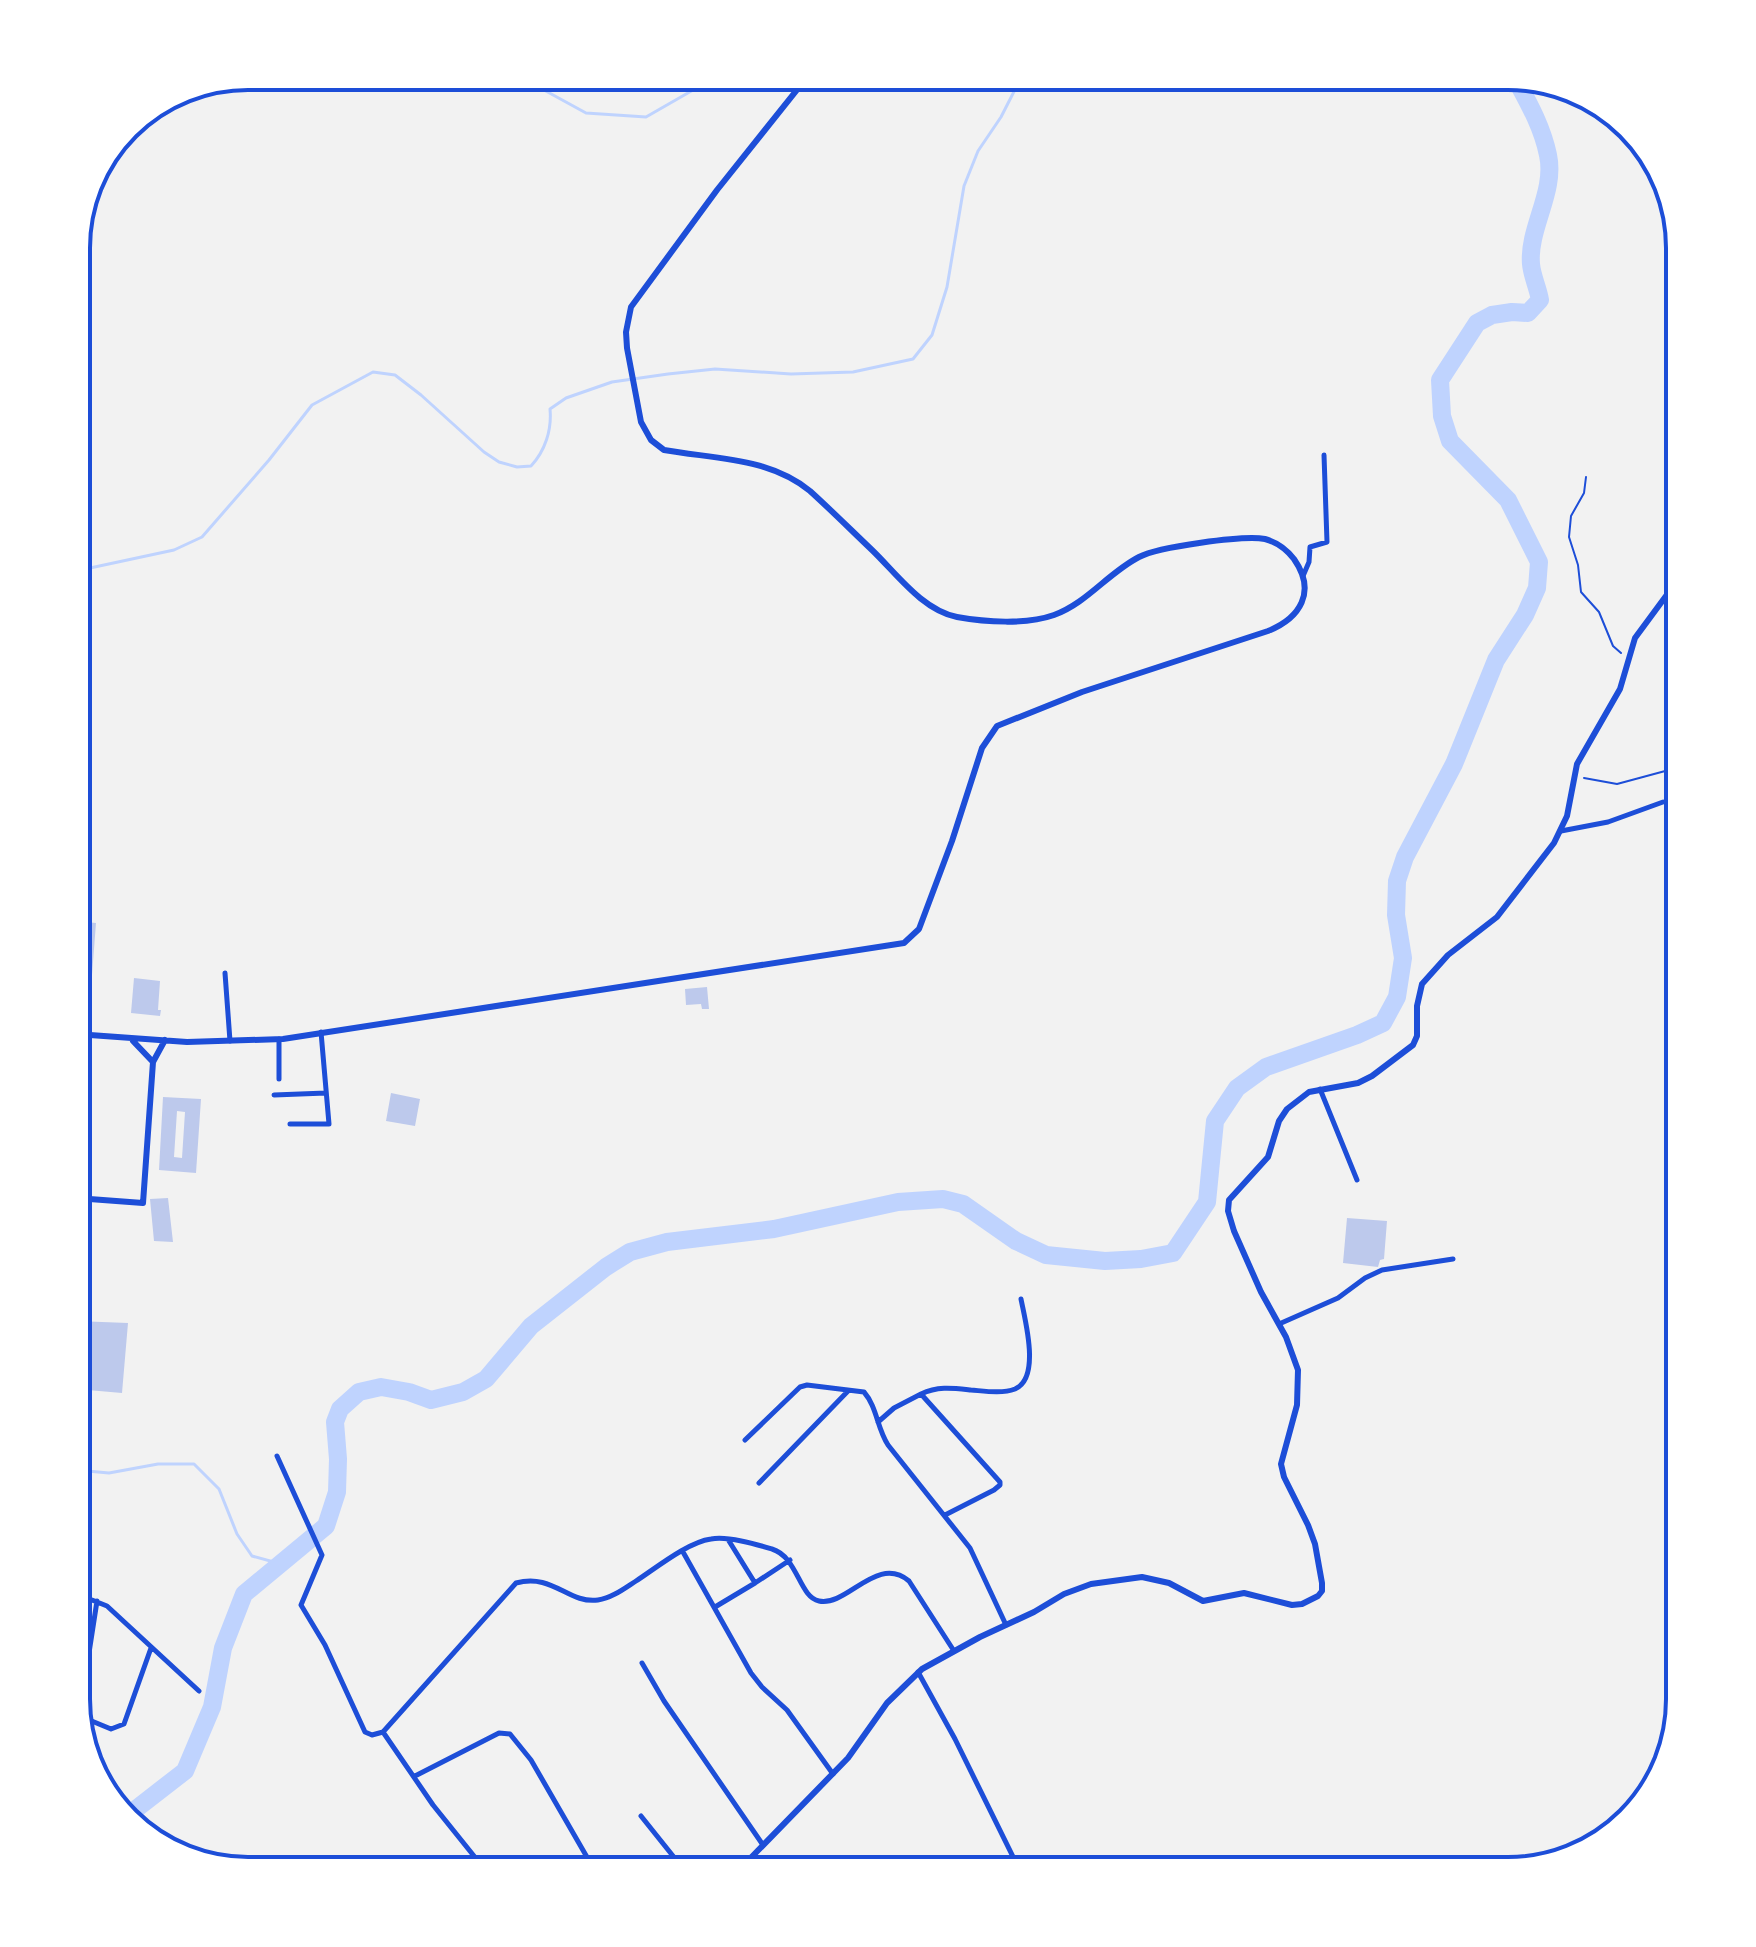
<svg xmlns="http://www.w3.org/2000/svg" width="1756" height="1947" font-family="'PT Serif',serif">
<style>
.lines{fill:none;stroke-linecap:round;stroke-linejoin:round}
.stream{stroke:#bfd3fe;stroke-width:3}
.river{stroke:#bfd3fe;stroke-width:18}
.building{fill:#bdc9ec;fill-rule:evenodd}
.path{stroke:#1d4ed8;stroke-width:2}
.minor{stroke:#1d4ed8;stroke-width:5}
.tertiary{stroke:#1d4ed8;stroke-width:6}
.rim{fill:none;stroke:#1d4ed8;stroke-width:4}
</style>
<rect width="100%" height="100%" fill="#f2f2f2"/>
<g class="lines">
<!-- stream -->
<path class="stream" d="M482 76 544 90 586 113 646 117 714 78 728 76
M781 76 818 86 837 76
M76 571 174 550 202 537 269 460 312 405 373 372 395 375 421 395 484 452 499 462 517 467 531 466C545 451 552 430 550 409L566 398 612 382 668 374 715 369 791 374 853 372 913 359 932 335 947 287 964 186 978 151 1001 117 1022 76
M76 1470 109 1473 158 1464H194L219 1489 237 1534 252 1556 281 1564"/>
<!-- river -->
<path class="river" d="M127 1816 185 1771 212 1707 223 1648 244 1594 326 1526 337 1492 338 1459 335 1422 340 1409 359 1392 381 1387 409 1392 431 1400 463 1392 486 1379 531 1326 606 1267 630 1252 667 1242 774 1229 898 1202 943 1199 963 1204 1016 1241 1046 1255 1105 1261 1141 1259 1173 1253 1207 1202 1215 1121 1237 1088 1266 1067 1357 1035 1383 1023 1397 997 1403 958 1396 915 1397 881 1405 857 1454 764 1496 660 1525 615 1537 588 1539 562 1508 500 1450 441 1442 416 1440 380 1477 323 1492 315 1512 312 1528 313 1540 300C1538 288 1532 276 1531 264 1528 228 1556 192 1548 155 1542 126 1528 102 1514 76"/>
</g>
<!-- building -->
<path class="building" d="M76 921 96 923 91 988 76 987Z
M134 978 160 981 158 1010H161L160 1016 131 1013Z
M707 987 709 1009H702L701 1004 686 1005 685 989Z
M391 1093 420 1099 415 1126 386 1121Z
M163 1097 201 1099 196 1173 159 1170ZM177 1111 185 1112 182 1158 174 1157Z
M168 1198 173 1242 154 1241 150 1199Z
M1347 1218 1387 1221 1384 1259 1380 1260 1378 1267 1343 1263Z
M76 1321 128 1323 122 1393 76 1389Z"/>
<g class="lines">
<!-- path -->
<path class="path" d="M1586 477 1584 493 1571 516 1569 537 1578 565 1581 592 1599 612 1613 646 1621 653
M1584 778 1617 784 1680 767"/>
<!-- minor -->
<path class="minor" d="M1303 576 1309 562 1310 547 1327 542 1324 455
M1561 831 1608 822 1663 802
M225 973 230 1041
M279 1039V1079
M1320 1089 1357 1180
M274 1095 326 1093
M290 1124H329L321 1032
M1279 1324 1338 1298 1365 1278 1382 1270 1453 1259
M878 1422 894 1408 921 1394
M745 1440 800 1387 807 1385 864 1392C877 1407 877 1428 888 1445L970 1548 1006 1625
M277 1456 322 1555 301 1605 325 1645 365 1732 372 1735 383 1732 433 1805 486 1871
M759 1483 848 1391
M945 1515 994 1490 1000 1485V1482L921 1394C938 1386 952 1388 971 1390 984 1391 1002 1394 1015 1389 1041 1378 1025 1320 1021 1299
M729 1541 755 1583 790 1560
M683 1552 751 1673 762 1687 787 1710 833 1774
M76 1605 92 1600 107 1606 199 1691
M715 1607 755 1583
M642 1663 664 1701 763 1845
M918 1672 955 1739 1020 1871
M80 1711 97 1601
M82 1717 111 1729 124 1724 151 1648
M383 1732 516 1583C553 1573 568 1604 598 1600 612 1598 625 1588 636 1581 656 1568 688 1542 711 1539 728 1536 755 1544 772 1549 798 1557 799 1597 819 1601 847 1607 877 1554 909 1581L954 1651
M415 1776 499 1733 510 1734 531 1760 595 1871
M641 1816 685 1871
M511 1871 522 1864 528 1871
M1150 1871 1158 1864"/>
<!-- tertiary -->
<path class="tertiary" d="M76 1034 187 1042 283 1039 904 943 919 929 952 841 982 748 997 726 1082 692 1268 631C1300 618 1317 592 1294 559 1287 550 1276 542 1265 539 1243 535 1158 547 1139 557 1108 573 1087 603 1054 615 1026 625 985 622 957 617 922 610 896 573 872 550 851 530 831 510 810 491 768 457 714 459 664 450L651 440 641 422 627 348 626 332 631 307 717 190 808 76
M153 1062 165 1040
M76 1198 143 1203 153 1062 133 1041
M738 1871 848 1758 887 1703 922 1669 980 1637 1034 1612 1064 1594 1091 1584 1142 1577 1169 1583 1203 1601 1244 1593 1292 1605 1302 1604 1318 1596 1322 1591V1583L1315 1544 1308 1525 1284 1477 1281 1464 1297 1405 1298 1370 1286 1337 1261 1292 1234 1231 1228 1211 1229 1200 1268 1157 1279 1121 1287 1109 1309 1092 1358 1083 1372 1076 1413 1045 1417 1036V1006L1422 984 1448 955 1497 917 1554 843 1567 816 1577 764 1620 689 1635 638 1680 577"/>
</g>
<!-- crop -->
<path d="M0 0H1756V1947H0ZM248 90H1508A158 158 0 0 1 1666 248V1699A158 158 0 0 1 1508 1857H248A158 158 0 0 1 90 1699V248A158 158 0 0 1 248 90Z" fill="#fff" fill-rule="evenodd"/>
<path class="rim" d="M248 90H1508A158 158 0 0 1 1666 248V1699A158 158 0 0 1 1508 1857H248A158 158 0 0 1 90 1699V248A158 158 0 0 1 248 90Z"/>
</svg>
